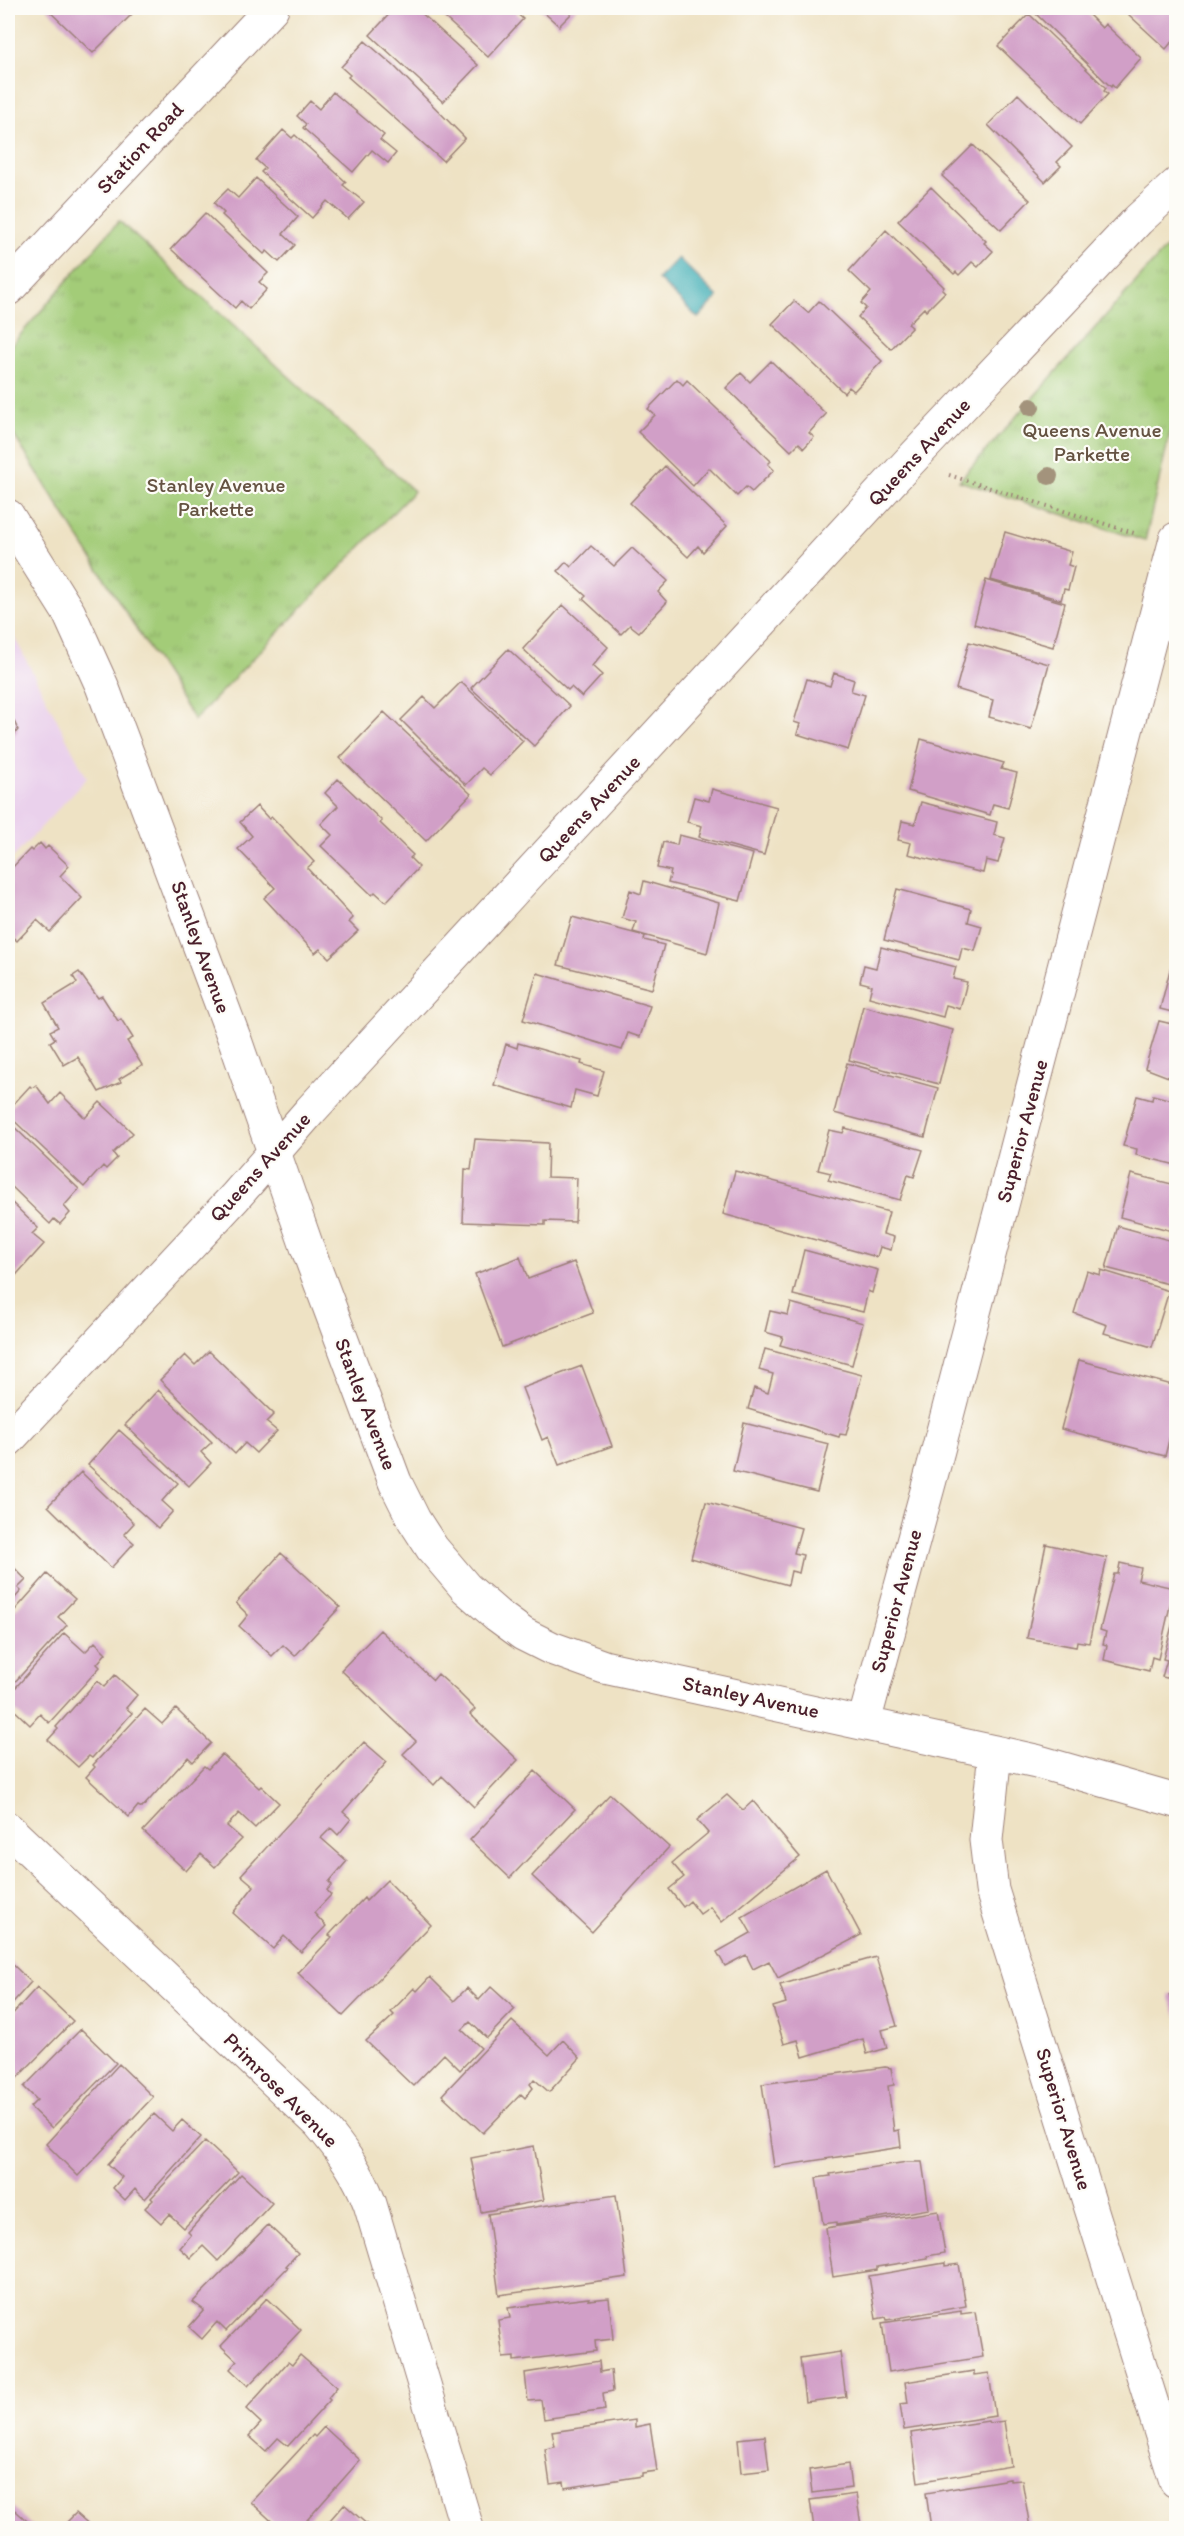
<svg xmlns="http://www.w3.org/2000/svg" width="1184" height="2536" font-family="Itim,sans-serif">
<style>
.built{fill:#ead1ec}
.park{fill:url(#park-tufts);stroke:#767652;stroke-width:1.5}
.water{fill:#3bacb4;stroke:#426670;stroke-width:1.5}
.building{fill:#d19fc7}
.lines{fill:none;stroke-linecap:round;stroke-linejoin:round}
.street-casing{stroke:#9c8078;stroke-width:35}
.path{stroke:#9c8078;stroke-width:4;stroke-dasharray:1.5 4.5;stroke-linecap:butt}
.street{stroke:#fff;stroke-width:33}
.tree{fill:#a3937c}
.labels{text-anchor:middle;stroke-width:4.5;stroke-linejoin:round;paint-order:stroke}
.street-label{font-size:21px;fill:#4a1f2b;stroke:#fdfcf7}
.park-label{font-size:21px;fill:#655342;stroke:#fdfcf7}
</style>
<defs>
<pattern id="park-tufts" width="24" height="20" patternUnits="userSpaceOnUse" patternTransform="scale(1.5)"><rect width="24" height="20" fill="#a3cc78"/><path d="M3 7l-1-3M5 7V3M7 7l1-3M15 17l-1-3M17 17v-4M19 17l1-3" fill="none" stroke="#8eaf68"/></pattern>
</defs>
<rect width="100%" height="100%" fill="#fdfcf7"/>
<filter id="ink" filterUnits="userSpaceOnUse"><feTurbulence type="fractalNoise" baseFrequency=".0167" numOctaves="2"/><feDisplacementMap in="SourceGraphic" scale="12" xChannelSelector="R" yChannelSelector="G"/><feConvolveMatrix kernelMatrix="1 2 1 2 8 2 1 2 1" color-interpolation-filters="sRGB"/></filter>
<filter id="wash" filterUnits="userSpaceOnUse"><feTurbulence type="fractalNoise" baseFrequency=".008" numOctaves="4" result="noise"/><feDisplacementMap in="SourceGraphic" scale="24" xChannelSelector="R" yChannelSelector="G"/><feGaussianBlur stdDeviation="1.35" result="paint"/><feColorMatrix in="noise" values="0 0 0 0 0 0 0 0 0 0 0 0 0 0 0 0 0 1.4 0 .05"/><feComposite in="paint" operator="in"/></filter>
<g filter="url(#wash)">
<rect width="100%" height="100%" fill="#eee2c4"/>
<!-- built -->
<path class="built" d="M8 625 87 778 8 863Z"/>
<!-- park -->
<path class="park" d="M119 221 414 491 194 720 8 426V349Z
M1176 244V407L1145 541 959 481 1166 248Z"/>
<!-- water -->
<path class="water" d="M678 258 718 297 698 318 658 279Z"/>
<g id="blocks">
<!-- building -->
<path class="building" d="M46 8H138L93 53Z
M395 8H416L478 65 443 102 370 35Z
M434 8H511L523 19 488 57Z
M539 8H577L559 26Z
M1039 8H1082L1102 28 1105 24 1141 58 1115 88 1112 85 1111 87 1034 12Z
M1133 8H1176V37L1166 49 1128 14Z
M1029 14 1106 88 1104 91 1108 94 1080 124 998 46Z
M365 41 394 66 465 138 443 161 348 77 350 75 341 67Z
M333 92 384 135 380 140 396 153 388 163 372 150 353 172 303 128 306 124 297 116 310 101 319 109Z
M1018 94 1072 147 1057 162 1061 166 1045 182 988 125Z
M283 130 292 138 295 135 346 182 343 185 364 202 348 219 327 201 312 218 261 172 265 168 256 160Z
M973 145 1030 200 1001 230 942 176Z
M256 178 298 217 283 234 295 245 279 262 267 251 264 254 222 215 224 213 214 203 228 189 238 198Z
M931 187 986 241 984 243 993 251 978 267 972 262 959 275 956 272 954 274 898 221Z
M205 213 268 273 259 282 267 289 249 309 241 301 235 308 171 249Z
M886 230 944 287 942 289 945 292 926 311 924 308 908 324 912 327 891 349 858 317 866 308 861 303 871 292 849 271Z
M794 301 808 313 819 301 882 361 854 391 849 387 844 393 772 324Z
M771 361 826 414 809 433 814 437 804 448 799 443 791 451 726 388 741 373 750 382Z
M677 379 683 385 687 380 771 461 768 464 774 470 752 492 746 487 737 496 709 468 693 486 638 432 655 415 648 409Z
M665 466 727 526 703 552 698 546 688 557 630 503Z
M1005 532 1072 552 1068 565 1074 567 1068 590 1064 589 1061 600 991 580Z
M591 546 614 566 632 548 668 581 658 592 667 602 639 632 630 625 621 634 583 599 586 596 558 571 566 562 571 567Z
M986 580 1065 603 1053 647 974 624Z
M563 605 608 647 592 666 602 675 582 697 571 687 568 690 523 649Z
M969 642 1049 664 1031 729 989 717 993 700 956 689Z
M508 649 570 706 534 746 471 688Z
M834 673 854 680 851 691 865 695 848 750 797 734 800 724 794 722 807 679 830 686Z
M461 682 523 741 490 775 482 768 466 785 401 720 424 697 435 708Z
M8 708 18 730 8 742Z
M384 712 471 794 426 841 340 758Z
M921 739 1004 763 1001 769 1017 773 1008 808 993 804 990 815 908 791Z
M338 779 382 821 380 823 413 855 410 858 419 867 386 902 375 892 372 895 321 846 332 835 321 824 338 806 325 793Z
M712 789 777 807 764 855 699 837 702 826 687 822 694 797 709 801Z
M921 802 997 822 994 835 1005 838 998 863 986 860 983 873 908 854 911 843 898 840 902 821 915 824Z
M257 806 269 819 272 817 314 862 307 868 353 918 349 922 358 931 329 958 320 949 315 953 264 898 275 888 238 849 252 836 240 822Z
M679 835 753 854 740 901 668 883 671 871 657 868 663 842 677 845Z
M40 843 45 849 48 846 69 866 60 876 82 898 50 932 37 920 17 941 8 933V872L30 849 32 851Z
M644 881 719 903 707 953 633 932 636 922 622 918 630 890 641 894Z
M897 889 971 909 968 922 982 926 975 951 962 948 959 960 884 940Z
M572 917 645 936 644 940 664 945 652 989 558 965Z
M881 947 956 967 953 979 967 982 960 1009 946 1005 943 1017 869 997 872 985 860 982 864 965 876 968Z
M1172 962 1176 964V1013L1160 1009Z
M79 972 98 998 102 996 118 1021 121 1019 133 1038 127 1041 142 1065 119 1079 121 1082 99 1092 78 1057 64 1065 50 1042 55 1039 50 1031 58 1027 44 1003 77 983 73 976Z
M537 973 650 1006 640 1037 628 1033 622 1050 523 1020Z
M863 1006 953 1030 939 1084 849 1060Z
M1172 1020 1176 1021V1080L1145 1068 1159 1021 1172 1024Z
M518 1043 582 1061 581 1064 604 1071 597 1096 575 1090 571 1108 494 1085 506 1044 517 1048Z
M847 1063 938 1088 925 1137 834 1113Z
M36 1085 50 1104 60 1093 85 1118 100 1102 133 1133 113 1153 117 1158 106 1169 103 1166 84 1187 8 1115V1110L30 1086 32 1088Z
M1153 1095 1176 1101V1165L1136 1155 1137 1149 1123 1146 1137 1096 1152 1100Z
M11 1124 79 1189 64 1206 70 1213 60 1224 54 1219 50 1224 8 1183V1127Z
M845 1128 923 1150 914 1177 908 1175 900 1200 828 1180 831 1173 818 1170 829 1130 843 1133Z
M475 1139 548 1143 547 1177 577 1178 575 1222 545 1221V1225L463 1222 465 1169 471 1170Z
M735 1171 889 1212 883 1234 894 1237 891 1250 880 1247 877 1257 723 1214Z
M1131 1174 1176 1185V1232L1120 1217Z
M8 1199 38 1228 32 1234 44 1244 8 1284Z
M1118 1226 1176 1242V1286L1106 1268Z
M804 1250 878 1270 872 1293 868 1291 863 1312 793 1295Z
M520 1257 528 1279 574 1262 593 1313 502 1347 475 1274Z
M1101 1270 1169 1291 1152 1347 1104 1333 1107 1325 1074 1313 1087 1271 1100 1275Z
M791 1303 863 1323 852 1365 780 1345 783 1337 765 1332 770 1311 788 1315Z
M765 1349 862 1375 846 1435 840 1434 839 1437 748 1409 754 1388 768 1393 773 1374 759 1370Z
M209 1351 274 1414 266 1422 277 1431 256 1453 245 1443 235 1454 160 1380 185 1355 195 1365Z
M1079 1360 1176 1386V1433L1171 1432 1165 1456 1061 1429Z
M582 1366 612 1446 559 1465 548 1437 542 1440 522 1388Z
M158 1390 212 1442 201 1452 211 1463 189 1486 125 1425Z
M744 1423 829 1444 817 1492 733 1471Z
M119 1430 178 1483 162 1501 173 1511 158 1528 88 1465Z
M81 1472 134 1523 124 1534 134 1543 111 1568 48 1506Z
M706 1502 801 1528 794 1553 803 1555 799 1573 791 1571 788 1585 691 1558Z
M1046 1544 1107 1558 1089 1643 1077 1641 1076 1647 1027 1638Z
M281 1553 340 1607 295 1656 283 1645 272 1656 239 1626 248 1615 236 1603Z
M8 1561 26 1580 18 1588 21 1591 8 1606Z
M1120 1563 1141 1568 1138 1580 1174 1588 1158 1659 1152 1657 1149 1671 1104 1660 1107 1645 1103 1644 1106 1632 1100 1630 1114 1574H1118Z
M47 1574 75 1599 58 1617 67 1625 11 1686 8 1682V1618Z
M1176 1611V1680L1162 1677 1167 1660 1163 1659Z
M380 1630 433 1680 438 1674 458 1692 475 1709 470 1714 518 1760 474 1807 442 1776 434 1785 403 1754 416 1741 341 1670Z
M64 1633 85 1652 95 1642 106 1653 97 1664 100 1667 49 1723 40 1714 30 1725 8 1704V1696Z
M115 1675 137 1695 126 1708 132 1713 92 1758 89 1756 78 1767 48 1740 58 1729 56 1727 97 1681 104 1687Z
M145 1709 162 1724 176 1709 211 1743 193 1762 188 1757 142 1808 138 1806 129 1817 86 1777 95 1767 93 1765Z
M364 1742 387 1762 343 1812 351 1819 338 1835 331 1828 321 1838 347 1861 329 1882 332 1885 327 1890 331 1895 314 1913 326 1926 301 1952 284 1936 273 1949 233 1913 254 1886 241 1875Z
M222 1754 259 1788 261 1786 279 1803 255 1828 239 1813 227 1826 242 1839 215 1867 201 1854 186 1871 143 1831 204 1766 208 1769Z
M535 1771 575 1809 510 1878 470 1840Z
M610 1794 669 1847 592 1932 532 1876Z
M727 1795 743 1810 753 1801 800 1857 722 1922 710 1907 700 1914 690 1901 683 1907 669 1889 684 1877 672 1863 708 1833 697 1820Z
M826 1869 861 1935 778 1978 769 1961 753 1969 746 1955 725 1966 717 1952 751 1933 742 1917Z
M387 1880 431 1925 343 2016 298 1973 332 1937 329 1935 364 1898 366 1901Z
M876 1957 897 2026 882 2030 887 2048 867 2054 863 2039 803 2057 798 2040 784 2044 773 2007 786 2003 780 1985Z
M8 1960 31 1982 8 2008Z
M430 1977 454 2001 467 1988 479 2000 491 1987 515 2009 487 2038 470 2022 462 2030 481 2048 460 2070 444 2054 413 2086 366 2041 394 2015 391 2012 414 1988 417 1991Z
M37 1987 73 2021 17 2078 9 2070 8 2072V2019Z
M1176 1992V2017L1169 1995Z
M512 2021 549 2055 563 2040 580 2058 549 2092 534 2079 530 2084 533 2088 525 2098 521 2094 483 2133 442 2095Z
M81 2029 116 2063 52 2128 30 2107 37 2100 24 2087Z
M119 2064 153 2097 78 2176 46 2144Z
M885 2067 891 2068 894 2085 888 2086 891 2108 894 2131 899 2130 901 2147 774 2167 762 2084Z
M154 2114 172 2131 182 2120 201 2137 145 2199 135 2189 125 2200 113 2188 122 2177 108 2164Z
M205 2141 238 2172 184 2228 169 2214 161 2223 145 2208 153 2200 151 2198Z
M534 2146 544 2200 481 2212 471 2158Z
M907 2162H922L929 2209 837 2225V2222L823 2224 816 2178 831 2176 830 2174Z
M241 2174 272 2203 218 2261 203 2246 191 2258 180 2248 191 2235 188 2232Z
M616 2195 627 2277 499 2295 488 2214Z
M938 2211 945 2253 927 2256 928 2259 877 2267V2270L833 2277 826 2228Z
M268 2225 298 2253 286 2266 288 2267 226 2331 217 2322 202 2339 189 2327 204 2310 193 2302Z
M945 2263V2266L959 2264 966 2306 887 2320 886 2317 876 2319 869 2276Z
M267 2298 301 2330 248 2386 230 2369 237 2361 221 2346Z
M589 2298 588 2300 609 2298 613 2339 595 2341 596 2351 514 2361V2357L503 2358 498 2320 510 2318 508 2308Z
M961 2311V2314L975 2312 983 2357 889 2372 882 2323Z
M840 2352 846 2397 805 2402 800 2358Z
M300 2355 337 2387 328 2398 330 2400 288 2446 278 2438 266 2451 249 2436 261 2423 246 2409 288 2362 292 2365Z
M599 2361 600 2372 611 2370 613 2391 603 2393 605 2410 544 2419 541 2400 528 2401 525 2373Z
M974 2371V2375L989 2373 995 2416 904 2430 900 2404 908 2403 905 2382Z
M635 2420V2427L650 2424 657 2471 642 2473V2476L565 2488 564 2482 550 2484 545 2449 555 2447 552 2432Z
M988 2421 989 2423 1004 2421 1011 2466 918 2482 911 2433Z
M324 2427 360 2460 300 2528H279L251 2502 313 2435 315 2437Z
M765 2436 769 2470 741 2473 738 2439Z
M848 2464 851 2488 812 2493 809 2470Z
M1010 2479V2481L1022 2480 1030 2528H931L926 2493Z
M856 2494 861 2525 814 2528 810 2500Z
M8 2504 35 2528H8Z
M344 2504 371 2528H323Z
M76 2513 93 2528H61Z"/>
</g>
</g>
<g filter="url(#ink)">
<use href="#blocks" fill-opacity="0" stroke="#9c8078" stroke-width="1.5"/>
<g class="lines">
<!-- street casing -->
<g class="street-casing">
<path id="street" d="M8 289 272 8
M8 516 69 613 102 686 236 1043 307 1247 395 1482 414 1520 432 1548 466 1588 497 1615 523 1634 551 1648 604 1667 1036 1761 1176 1801
M8 1440 235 1197 310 1111 909 462 1138 220 1176 185
M864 1722 937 1454 1176 539
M995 1752 986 1840 992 1890 1176 2481
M8 1829 319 2123C341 2149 358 2172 370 2204L467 2528"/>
</g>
<!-- path -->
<path class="path" d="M949 475 1137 534"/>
<!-- street -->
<use href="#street" class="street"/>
</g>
<!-- trees -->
<g class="tree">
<circle cx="1031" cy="407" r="9"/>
<circle cx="1049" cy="476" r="9"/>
</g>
</g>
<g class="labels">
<!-- street labels -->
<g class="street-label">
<text transform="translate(140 148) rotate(-47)" y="7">Station Road</text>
<text transform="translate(919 452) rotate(-47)" y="7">Queens Avenue</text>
<text transform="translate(589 809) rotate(-47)" y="7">Queens Avenue</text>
<text transform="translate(201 947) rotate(70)" y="7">Stanley Avenue</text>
<text transform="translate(1022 1131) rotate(-75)" y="7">Superior Avenue</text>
<text transform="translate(260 1167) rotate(-48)" y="7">Queens Avenue</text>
<text transform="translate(366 1404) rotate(69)" y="7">Stanley Avenue</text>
<text transform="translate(896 1601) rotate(-75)" y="7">Superior Avenue</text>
<text transform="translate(751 1697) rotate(12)" y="7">Stanley Avenue</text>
<text transform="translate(281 2090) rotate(45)" y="7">Primrose Avenue</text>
<text transform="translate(1064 2119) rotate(73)" y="7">Superior Avenue</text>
</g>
<!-- park labels -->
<g class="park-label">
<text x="1092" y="437">Queens Avenue<tspan x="1092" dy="24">Parkette</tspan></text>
<text x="216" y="492">Stanley Avenue<tspan x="216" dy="24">Parkette</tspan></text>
</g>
</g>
<!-- margin -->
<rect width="1184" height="2536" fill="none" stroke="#fdfcf7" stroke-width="30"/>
</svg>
